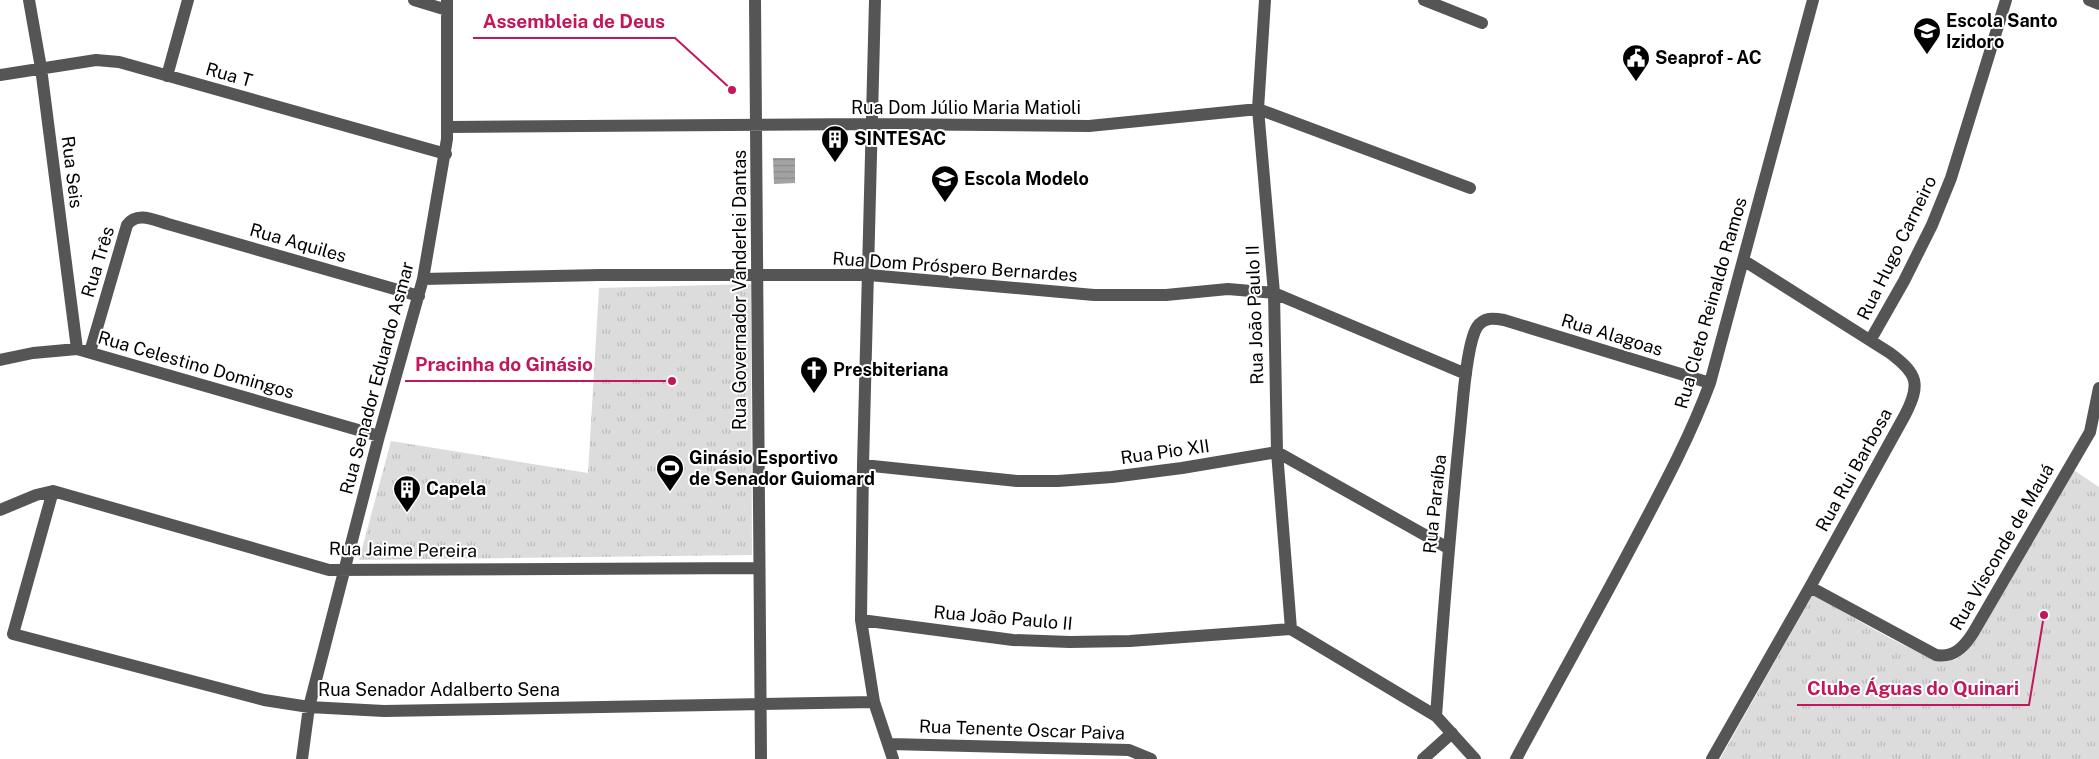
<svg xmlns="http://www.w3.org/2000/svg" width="2099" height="759" font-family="'Public Sans',sans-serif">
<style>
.park{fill:url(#park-tufts)}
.water{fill:url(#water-rules)}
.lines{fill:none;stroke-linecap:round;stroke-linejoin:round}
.minor{stroke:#555;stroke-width:12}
.labels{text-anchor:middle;stroke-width:4;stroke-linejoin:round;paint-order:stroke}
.poi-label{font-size:18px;font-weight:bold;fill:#000;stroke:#fff;text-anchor:start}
.street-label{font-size:18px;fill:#000;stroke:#fff}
.leader{fill:none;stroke:#c2185b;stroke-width:2}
.callout-dot{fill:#c2185b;stroke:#fff;stroke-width:2}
.callout-label{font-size:19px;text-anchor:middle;font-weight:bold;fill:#c2185b;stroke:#fff;stroke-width:4;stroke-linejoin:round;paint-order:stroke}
</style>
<defs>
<pattern id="park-tufts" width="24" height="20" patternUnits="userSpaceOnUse" patternTransform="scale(1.25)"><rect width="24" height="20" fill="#dcdcdc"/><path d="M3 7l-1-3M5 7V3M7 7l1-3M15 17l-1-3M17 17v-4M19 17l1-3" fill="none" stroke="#bbb"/></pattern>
<pattern id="water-rules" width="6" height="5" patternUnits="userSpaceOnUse" patternTransform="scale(1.25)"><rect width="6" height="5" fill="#a3a3a3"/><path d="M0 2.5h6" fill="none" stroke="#8b8b8b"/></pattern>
</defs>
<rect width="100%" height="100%" fill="#fff"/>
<!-- park -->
<path class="park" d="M751 284 752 555 359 560 391 441 588 473 599 288Z
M2072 469 2099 487V759H1720L1813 594C1840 609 1924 663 1951 660 1957 660 1963 655 1967 651Z"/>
<!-- water -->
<path class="water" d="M773 158H795V183L774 184Z"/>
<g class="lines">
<!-- minor -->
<path class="minor" d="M29 0 41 68 77 349
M414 0 447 10
M755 0 761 759
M875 0 863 465 861 620 874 702 893 759
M1265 0 1258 109 1274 293 1277 452 1291 629
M1424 0 1482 23
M2089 0 2099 4
M0 75 96 60 119 62 446 154
M167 76 188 0
M448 127 871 124 1089 126 1258 109 1470 188
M423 279 600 275H869L1094 295H1166L1228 289 1274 293 1466 374
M1871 339 1904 281 1932 225 1951 178 2006 0
M90 352 127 225C137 211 154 220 168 224L419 296
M0 360 33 353 77 349 379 436
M863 465 1017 481H1058L1112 477 1182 468 1277 452 1448 548
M53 491 13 634 264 700 309 707 384 711 874 702
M0 510 36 495 53 491 329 570 759 568
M1810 587 1936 655C1954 658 1964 647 1973 633L2090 432 2099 388
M861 620 1013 640 1070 642 1130 641 1291 629 1436 716 1475 759
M1436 716C1443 617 1451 519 1461 420 1463 399 1467 343 1477 327 1484 317 1493 318 1504 320L1710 383
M890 744 1129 750 1151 759
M302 759 309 707 379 436 423 279 447 139V0
M1423 759 1452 733
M1516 759C1556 685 1597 612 1636 538 1663 487 1690 437 1710 383L1813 0
M1712 759 1810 587 1905 415C1921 384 1918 374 1890 353L1743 260"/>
</g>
<!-- icons -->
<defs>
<g id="school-pin" transform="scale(1.4375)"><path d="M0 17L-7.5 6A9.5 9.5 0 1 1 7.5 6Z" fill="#000" stroke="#fff"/><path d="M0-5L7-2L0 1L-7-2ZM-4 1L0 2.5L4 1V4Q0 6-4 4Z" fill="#fff"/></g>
<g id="civic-pin" transform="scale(1.4375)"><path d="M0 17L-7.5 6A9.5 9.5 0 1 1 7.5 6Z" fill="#000" stroke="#fff"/><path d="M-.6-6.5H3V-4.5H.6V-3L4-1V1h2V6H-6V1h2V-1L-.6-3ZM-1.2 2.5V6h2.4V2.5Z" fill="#fff"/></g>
<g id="building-pin" transform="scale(1.4375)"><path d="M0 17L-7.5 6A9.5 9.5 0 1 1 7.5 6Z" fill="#000" stroke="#fff"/><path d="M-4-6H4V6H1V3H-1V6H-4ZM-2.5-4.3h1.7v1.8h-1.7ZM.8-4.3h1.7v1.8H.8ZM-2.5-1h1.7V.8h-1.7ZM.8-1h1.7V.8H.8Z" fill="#fff"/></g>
<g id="church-pin" transform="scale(1.4375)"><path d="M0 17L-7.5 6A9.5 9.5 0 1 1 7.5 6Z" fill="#000" stroke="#fff"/><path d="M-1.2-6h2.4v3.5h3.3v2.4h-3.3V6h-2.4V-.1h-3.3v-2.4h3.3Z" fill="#fff"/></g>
<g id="stadium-pin" transform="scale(1.4375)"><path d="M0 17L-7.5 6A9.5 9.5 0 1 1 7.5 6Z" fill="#000" stroke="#fff"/><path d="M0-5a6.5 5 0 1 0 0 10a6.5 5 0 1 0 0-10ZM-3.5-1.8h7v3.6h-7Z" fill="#fff"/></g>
</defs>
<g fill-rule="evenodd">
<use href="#school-pin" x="1927" y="31"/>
<use href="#civic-pin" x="1636" y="58"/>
<use href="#building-pin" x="835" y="139"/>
<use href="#school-pin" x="945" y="179"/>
<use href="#church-pin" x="814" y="370"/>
<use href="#stadium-pin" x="670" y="468"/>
<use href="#building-pin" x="407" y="489"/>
</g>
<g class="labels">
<!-- poi labels -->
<g class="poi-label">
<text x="1946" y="27">Escola Santo<tspan x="1946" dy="21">Izidoro</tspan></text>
<text x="1655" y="64">Seaprof - AC</text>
<text x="854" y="145">SINTESAC</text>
<text x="964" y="185">Escola Modelo</text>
<text x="833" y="376">Presbiteriana</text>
<text x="689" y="464">Ginásio Esportivo<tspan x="689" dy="21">de Senador Guiomard</tspan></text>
<text x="426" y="495">Capela</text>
</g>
<!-- street labels -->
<g class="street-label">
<text transform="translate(229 75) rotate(16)" y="6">Rua T</text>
<text x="966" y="114">Rua Dom Júlio Maria Matioli</text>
<text transform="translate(72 172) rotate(83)" y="6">Rua Seis</text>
<text transform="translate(298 243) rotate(16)" y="6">Rua Aquiles</text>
<text transform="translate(1897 248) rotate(-64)" y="6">Rua Hugo Carneiro</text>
<text transform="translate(98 262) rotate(-73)" y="6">Rua Três</text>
<text transform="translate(955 267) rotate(4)" y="6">Rua Dom Próspero Bernardes</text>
<text transform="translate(740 290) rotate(-90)" y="6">Rua Governador Vanderlei Dantas</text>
<text transform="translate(1711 303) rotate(-74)" y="6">Rua Cleto Reinaldo Ramos</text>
<text transform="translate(1255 315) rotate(-92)" y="6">Rua João Paulo II</text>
<text transform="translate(1612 335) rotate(17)" y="6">Rua Alagoas</text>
<text transform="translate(196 365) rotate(16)" y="6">Rua Celestino Domingos</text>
<text transform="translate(377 378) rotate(-75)" y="6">Rua Senador Eduardo Asmar</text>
<text transform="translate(1165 452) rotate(-8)" y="6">Rua Pio XII</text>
<text transform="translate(1854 470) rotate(-61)" y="6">Rua Rui Barbosa</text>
<text transform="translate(1435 504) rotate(-84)" y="6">Rua Paraíba</text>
<text transform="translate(2002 547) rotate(-60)" y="6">Rua Visconde de Mauá</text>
<text transform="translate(403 550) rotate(1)" y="6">Rua Jaime Pereira</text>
<text transform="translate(1003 618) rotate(5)" y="6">Rua João Paulo II</text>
<text x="439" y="696">Rua Senador Adalberto Sena</text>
<text transform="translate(1022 730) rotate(2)" y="6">Rua Tenente Oscar Paiva</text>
</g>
</g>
<!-- callouts -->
<path class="leader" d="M732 90L675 38H473M672 381L603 381H405M2044 615L2029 705H1797"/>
<g class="callout-dot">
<circle cx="732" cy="90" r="5"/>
<circle cx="672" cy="381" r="5"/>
<circle cx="2044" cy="615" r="5"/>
</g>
<g class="callout-label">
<text x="574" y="28">Assembleia de Deus</text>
<text x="504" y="371">Pracinha do Ginásio</text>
<text x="1913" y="695">Clube Águas do Quinari</text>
</g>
</svg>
